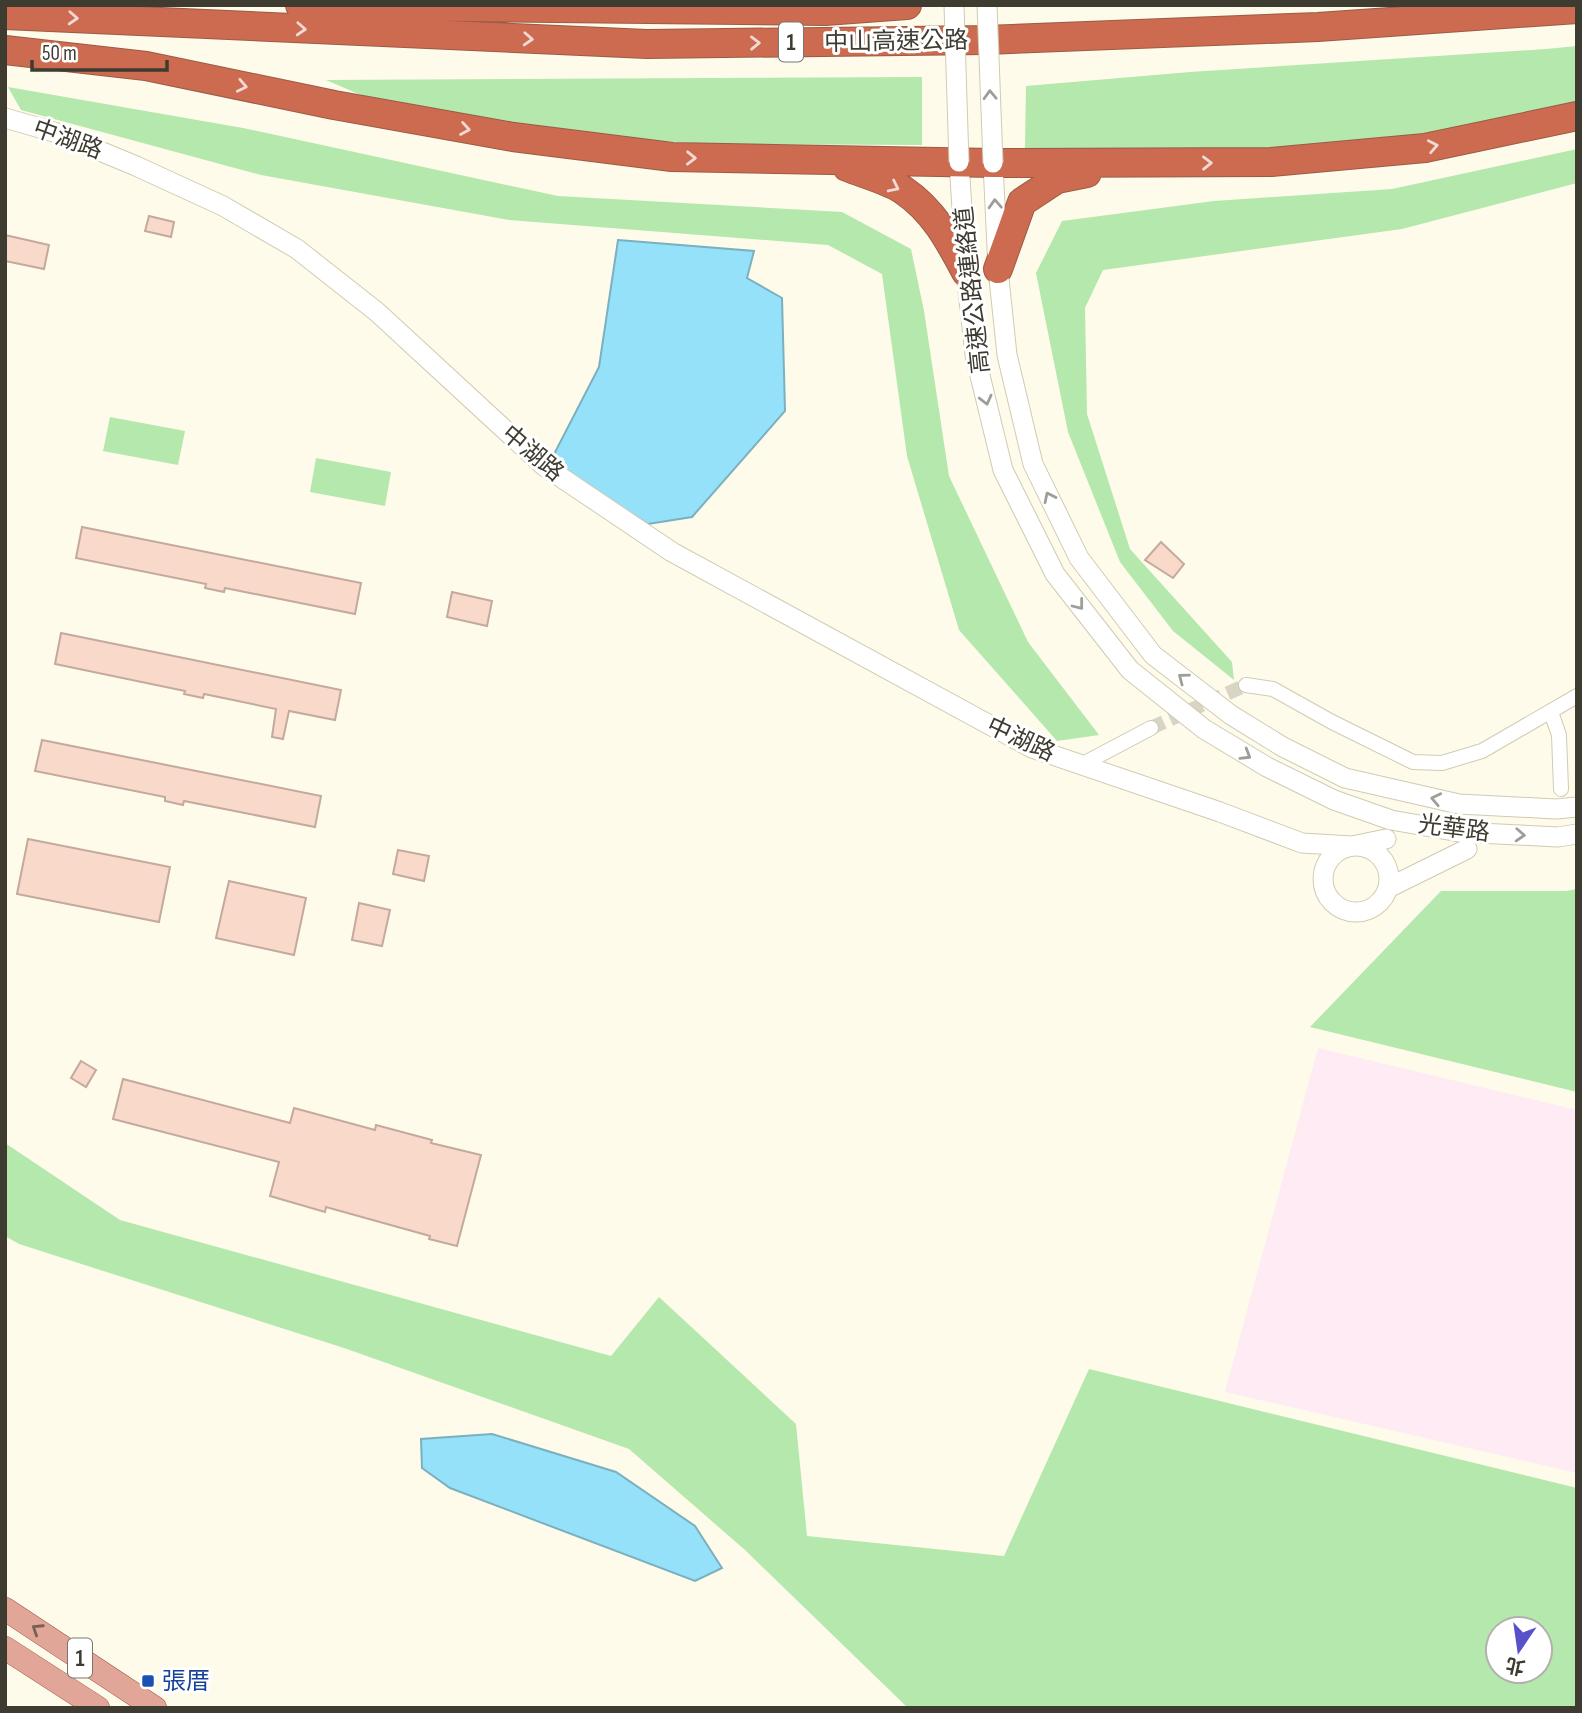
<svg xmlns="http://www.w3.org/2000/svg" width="1582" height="1713" font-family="'Sofia Sans Condensed','Noto Sans TC',sans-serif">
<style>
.industrial{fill:#feebf4}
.green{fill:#b5e8ac;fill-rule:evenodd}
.water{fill:#95e1fa;stroke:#7bb0be;stroke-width:2}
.building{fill:#f9d9ca;stroke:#c4a99d;stroke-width:2}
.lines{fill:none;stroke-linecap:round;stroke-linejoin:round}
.minor-tunnel{stroke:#d8d5c6;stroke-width:14;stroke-dasharray:14 7;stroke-linecap:butt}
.minor-casing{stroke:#d0cbb1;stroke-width:16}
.tertiary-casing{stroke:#d0cbb1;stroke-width:21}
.primary-casing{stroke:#9b5b46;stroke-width:24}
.motorway-casing{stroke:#9b5b46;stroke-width:30}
.minor{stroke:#fff;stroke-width:14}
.tertiary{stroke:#fff;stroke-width:19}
.primary{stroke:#e1a697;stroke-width:23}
.motorway{stroke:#cd6b51;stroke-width:28}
.tertiary-bridge-casing{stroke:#d0cbb1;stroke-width:21;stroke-linecap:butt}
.tertiary-bridge{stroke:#fff;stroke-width:19}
.oneway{stroke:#f2dad4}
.oneway2{stroke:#9e9e98}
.oneway3{stroke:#776155}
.transit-dot{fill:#1a4fb4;stroke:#fff;stroke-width:2.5}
.labels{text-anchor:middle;stroke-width:6;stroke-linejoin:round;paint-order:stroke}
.shield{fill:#fff;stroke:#78766f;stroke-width:2}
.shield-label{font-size:23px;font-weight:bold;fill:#3e3c31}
.street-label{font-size:24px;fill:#3e3c31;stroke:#fff}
.transit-label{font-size:24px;fill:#164399;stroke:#fff;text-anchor:start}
</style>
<rect width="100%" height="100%" fill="#fefbeb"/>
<!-- industrial -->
<path class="industrial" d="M1318 1048 1577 1110V1473L1225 1392Z"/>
<!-- green -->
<path class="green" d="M1577 46V101L1431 137 1257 152 1025 148 1026 86 1190 72 1546 49Z
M922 77V145L709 144 631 139 384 105 326 80Z
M8 87 243 128 558 196 842 212 911 249 924 311 949 476 1028 642 1099 735 1057 741 959 630 907 456 882 274 828 245 509 220 261 175 21 110Z
M1577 149V183L1402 229 1103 270 1085 308 1087 414 1130 549 1232 662 1234 680 1173 631 1120 562 1068 432 1036 273 1062 221 1214 201 1392 189Z
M110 417 185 431 178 465 103 451Z
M316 458 391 472 385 506 310 492Z
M1577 889V1092L1310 1027 1441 891H1566Z
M5 1143 120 1220 611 1356 659 1297 796 1424 807 1536 1004 1556 1089 1369 1577 1488V1708H908L745 1550 629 1449 344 1348 19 1244 5 1236ZM1540 1629V1671H1498V1629Z"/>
<!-- water -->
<path class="water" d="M618 240 754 251 747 278 782 298 785 411 692 517 648 524 557 469 553 456 599 367Z
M492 1434 616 1472 695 1526 722 1568 695 1581 450 1488 422 1468 421 1439Z"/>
<!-- building -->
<path class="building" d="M149 216 174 222 171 237 145 231Z
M5 235 49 245 44 269 5 261Z
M82 527 361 583 355 614 225 588 224 592 205 588 206 584 76 558Z
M1161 542 1184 564 1173 578 1145 560Z
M452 592 492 601 487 626 447 617Z
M61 633 341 690 335 720 289 711 283 739 272 737 276 709 204 694 203 698 184 694 185 691 55 664Z
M42 740 321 796 315 827 184 801 183 805 165 801V797L35 771Z
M28 839 170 867 159 922 17 894Z
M398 850 429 856 424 881 393 874Z
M229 881 306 898 294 955 216 938Z
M359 903 390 910 382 946 352 940Z
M81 1061 96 1070 86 1087 71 1078Z
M123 1079 290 1123 294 1108 375 1130 376 1125 432 1140 431 1143 481 1155 457 1246 429 1239 430 1236 326 1207 325 1212 270 1196 279 1162 113 1119Z"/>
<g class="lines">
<!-- minor-tunnel -->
<path class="minor-tunnel" d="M1151 728 1246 685"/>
<!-- minor casing -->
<g class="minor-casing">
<path id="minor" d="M1246 685 1273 689 1332 722 1413 762 1442 763 1482 751 1577 696
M1551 712 1559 735 1561 789
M1081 765 1151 728"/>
</g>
<!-- tertiary casing -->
<g class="tertiary-casing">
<path id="tertiary" d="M5 118 54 132 136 166 223 206 297 249 377 312 544 466 672 552 1032 748 1220 812 1302 843 1352 846 1386 839
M959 162 966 272 975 355 1003 470 1055 574 1130 670 1204 729 1267 767 1334 800 1391 820 1459 832 1558 837 1577 834
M993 163 998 269 1007 355 1033 464 1079 558 1153 655 1231 715 1283 747 1345 778 1459 804 1556 809 1577 807
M1323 879a33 33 0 1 1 66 0a33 33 0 1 1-66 0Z
M1388 888 1467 849"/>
</g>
<!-- primary casing -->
<g class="primary-casing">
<path id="primary" d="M5 1609 155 1708
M5 1648 98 1708"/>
</g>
<!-- motorway casing -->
<g class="motorway-casing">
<path id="motorway" d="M300 5 825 11 907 5
M5 15 647 44 985 40 1318 27 1577 9
M5 50 146 66 334 105 513 137 672 157 993 163 1271 162 1425 148 1577 116
M847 167C864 174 888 180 903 190 934 211 949 240 966 272
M998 269 1022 202 1057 179 1087 173"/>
</g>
<!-- minor -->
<use href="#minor" class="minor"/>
<!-- tertiary -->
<use href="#tertiary" class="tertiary"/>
<!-- primary -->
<use href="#primary" class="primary"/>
<!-- motorway -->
<use href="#motorway" class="motorway"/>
<!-- tertiary-bridge casing -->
<g class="tertiary-bridge-casing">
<path id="tertiary-bridge" d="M954 5 959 162
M987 5 993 163"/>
</g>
<!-- tertiary-bridge -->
<use href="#tertiary-bridge" class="tertiary-bridge"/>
</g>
<!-- one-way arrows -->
<defs><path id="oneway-chevron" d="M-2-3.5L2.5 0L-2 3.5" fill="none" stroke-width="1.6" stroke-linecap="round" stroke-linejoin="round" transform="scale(1.75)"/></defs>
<g class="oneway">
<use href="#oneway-chevron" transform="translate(73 18) rotate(3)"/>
<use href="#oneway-chevron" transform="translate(301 29) rotate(3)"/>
<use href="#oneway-chevron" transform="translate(528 39) rotate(3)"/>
<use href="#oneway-chevron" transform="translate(755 43) rotate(-1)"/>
<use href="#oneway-chevron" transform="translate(242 86) rotate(12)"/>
<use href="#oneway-chevron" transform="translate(465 129) rotate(10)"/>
<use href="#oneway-chevron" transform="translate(1433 146) rotate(-11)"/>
<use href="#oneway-chevron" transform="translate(691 158) rotate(1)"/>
<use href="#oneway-chevron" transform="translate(1207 163) rotate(-1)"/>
<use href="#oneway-chevron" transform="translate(894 187) rotate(26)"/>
</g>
<g class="oneway2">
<use href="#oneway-chevron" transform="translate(990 95) rotate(-92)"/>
<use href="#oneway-chevron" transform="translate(995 204) rotate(-93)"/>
<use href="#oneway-chevron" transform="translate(986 400) rotate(76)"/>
<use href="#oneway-chevron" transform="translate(1049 497) rotate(-116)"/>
<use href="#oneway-chevron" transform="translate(1079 605) rotate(52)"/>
<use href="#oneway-chevron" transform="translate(1183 678) rotate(-143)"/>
<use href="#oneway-chevron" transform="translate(1246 755) rotate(31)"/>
<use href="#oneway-chevron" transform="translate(1436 799) rotate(-168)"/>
<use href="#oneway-chevron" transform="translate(1520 835) rotate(3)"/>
</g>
<use class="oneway3" href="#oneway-chevron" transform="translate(37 1629) rotate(-147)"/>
<!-- markers -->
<rect class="transit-dot" x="141" y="1674" width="14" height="14" rx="3.5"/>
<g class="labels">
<!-- shield labels -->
<g class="shield">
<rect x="779" y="22.5" width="24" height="39" rx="5"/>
<rect x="68" y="1638.5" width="24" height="39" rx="5"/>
</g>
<g class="shield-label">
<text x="791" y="50">1</text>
<text x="80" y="1666">1</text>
</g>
<!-- street labels -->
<g class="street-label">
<text transform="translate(896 41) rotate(-1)" y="8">中山高速公路</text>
<text transform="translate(68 139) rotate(20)" y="8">中湖路</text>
<text transform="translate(972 290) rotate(-96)" y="8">高速公路連絡道</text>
<text transform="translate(533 453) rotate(40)" y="8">中湖路</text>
<text transform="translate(1021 739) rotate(25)" y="8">中湖路</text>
<text transform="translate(1454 828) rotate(7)" y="8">光華路</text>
</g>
<!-- transit labels -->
<g class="transit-label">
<text x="162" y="1689">張厝</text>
</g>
</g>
<!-- border -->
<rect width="1582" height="1713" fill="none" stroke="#3e3c31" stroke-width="14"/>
<!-- north arrow -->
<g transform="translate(1519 1650) rotate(193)"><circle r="33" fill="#ffffff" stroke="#b2b1ad" stroke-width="2"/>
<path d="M0-5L12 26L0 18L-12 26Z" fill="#5951c9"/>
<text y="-10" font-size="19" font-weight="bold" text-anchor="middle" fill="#3e3c31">北</text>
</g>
<!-- scale -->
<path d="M32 60v10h135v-10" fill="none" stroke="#3e3c31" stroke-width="3.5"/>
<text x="42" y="60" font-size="21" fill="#3e3c31" stroke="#ffffff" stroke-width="5" paint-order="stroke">50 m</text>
</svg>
